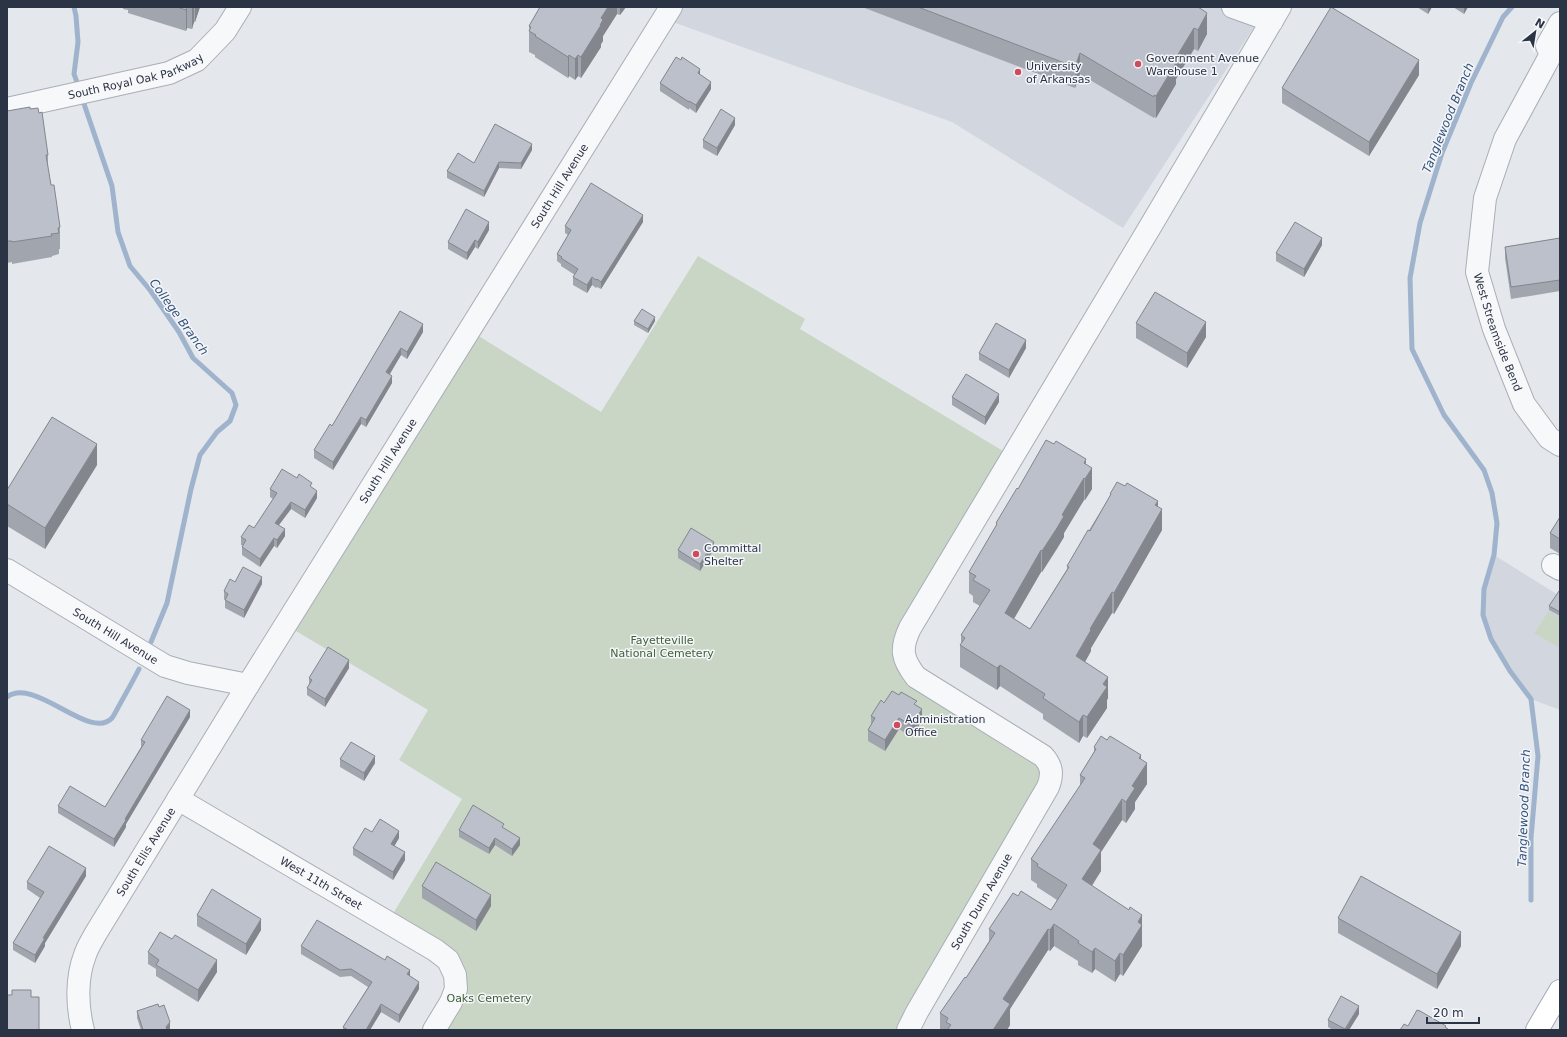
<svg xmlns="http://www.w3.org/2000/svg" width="1567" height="1037" font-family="'DejaVu Sans',sans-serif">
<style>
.built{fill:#d2d6de}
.green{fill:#c9d6c5}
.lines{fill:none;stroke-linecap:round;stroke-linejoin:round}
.stream{stroke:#9fb4cc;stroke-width:5}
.minor-casing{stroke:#a9aeb7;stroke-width:24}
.major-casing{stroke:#a3abb8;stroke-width:24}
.minor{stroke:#f7f8fa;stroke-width:22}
.major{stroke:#fff;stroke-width:22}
.wall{fill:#a1a5ae}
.shaded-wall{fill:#83868d}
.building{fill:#bbc0ca;stroke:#83868d}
.poi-dot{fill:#d1495b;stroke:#f4f6f9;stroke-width:1.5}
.labels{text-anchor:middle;stroke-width:3;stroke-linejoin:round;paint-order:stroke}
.poi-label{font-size:11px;fill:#2b3445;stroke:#f4f6f9;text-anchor:start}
.street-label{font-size:11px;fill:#2b3445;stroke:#f4f6f9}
.park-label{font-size:11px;fill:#3f6138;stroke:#f4f6f9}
.water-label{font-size:12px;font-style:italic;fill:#34527a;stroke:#f4f6f9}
</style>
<rect width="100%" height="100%" fill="#e4e7ec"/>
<!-- built -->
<path class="built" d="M679 7H1267L1123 228 952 122 670 21Z
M1494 555 1560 596V710L1531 699 1510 671 1491 639 1483 615 1484 589Z"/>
<!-- green -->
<path class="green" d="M698 256 805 319 800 329 1013 457 910 628 907 666 1049 763 908 1030H434L455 975 388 922 462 799 399 760 428 710 286 625 469 330 601 412Z
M1549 611 1560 618V648L1534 633Z"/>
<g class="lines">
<!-- stream -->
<path class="stream" d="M74 7 76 16 78 42 74 74 79 88
M1512 7 1503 17 1471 83 1442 153 1420 223 1410 278 1412 349 1444 415 1484 470 1492 493 1497 523 1494 555 1484 589 1483 615 1491 639 1510 671 1531 699 1538 756 1531 838V900
M82 98 112 186 118 232 130 266 150 290 179 332 193 358 232 393 236 405 230 421 217 432 200 455 191 489 167 603 151 642
M7 697C35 676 90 742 112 718 115 714 117 709 120 704 126 693 133 681 139 669"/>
<!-- minor casing -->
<g class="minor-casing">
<g id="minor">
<path d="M1233 7 1272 21"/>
<path id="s1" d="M1560 23 1547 46 1550 52V56L1505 139 1485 198 1477 272 1494 329 1524 404 1549 438 1560 445"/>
<path id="s2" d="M7 109 169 73 197 60 225 31 240 7"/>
<path d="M1553 565 1560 569"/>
<path id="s3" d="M7 570 165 666 188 673 248 685"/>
<path id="s4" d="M178 799 435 950 448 960 455 975 456 989 451 1002 434 1030"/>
<path id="s5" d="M83 1030C77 1007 76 978 85 955 87 948 92 940 96 933L248 685 671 7"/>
<path id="s6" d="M908 1030 917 1012 1048 787C1053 774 1052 766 1043 756L916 677C902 659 900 649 910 628L1150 227 1280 7"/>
</g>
</g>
<!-- major casing -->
<g class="major-casing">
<path id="major" d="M1537 1030 1560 991"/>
</g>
<!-- minor -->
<use href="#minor" class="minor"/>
<!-- major -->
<use href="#major" class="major"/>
</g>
<!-- wall -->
<path class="wall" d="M123 7H200L195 22H194L192 29 187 28 186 31 128 13V10L123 9Z
M540 7H626L620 15 617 14 603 36V41L601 44V47L581 78 578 76 575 80 569 76 568 78 535 57V55L529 52V26Z
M862 7H1198L1207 34 1198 51 1194 49 1176 79V84L1156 118 1154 117V118L1080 74 1075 88Z
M1417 7H1432L1428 14Z
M1453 7H1468L1464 14Z
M700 75 711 89 696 113 689 108V110L660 91V83Z
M1419 75 1369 156 1282 103V88Z
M30 109 48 155V170L51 185 60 227V249H59V254L52 256V257L12 264V262L7 263V111Z
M735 125 717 156 703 148V140Z
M532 150 521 169 499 168 484 197 447 178V171L474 163Z
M643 222 601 289 597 287 596 288 592 285 587 293 573 285V277L575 275 561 266V264L557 261V254L568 235 565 233V226Z
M489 230 478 249 475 247 467 260 448 249V242Z
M1560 238V291L1511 299 1505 258V247Z
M1322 245 1304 277 1276 261V253Z
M400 311 423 332 407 359 401 355 390 374 392 383 366 427 361 424 333 470 314 458V450L332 426Z
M634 321H655L648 333 634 325Z
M1136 323 1206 337 1187 368 1136 338Z
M1026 348 1009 378 979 360V353Z
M952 397 999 402 985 425 952 405Z
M1086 464 1092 489 1085 500H1084L1064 533V537L1057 549 1042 572H1041L1014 619 1030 629 1067 569V566L1110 496V494L1158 506 1162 530 1114 614 1112 613 1091 648V651L1085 662 1108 698 1107 700V708L1087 738 1083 736 1079 743 1043 719V714L1000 686 997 690 960 667V645L961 644V635L980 606 973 602V596L969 593V572L996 526V523L1018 489Z
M97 465 45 549 7 526V490Z
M312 488 317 498 305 518 291 509 279 525 285 536 277 548 274 546 260 567 242 555V547L243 545H241V537L254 528 273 499 270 497V489Z
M1560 517V554L1550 548V533Z
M714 549 700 571 678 558V550Z
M235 582 262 584 244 618 225 608V600L224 599V591Z
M1560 592V616L1549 610V606Z
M349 668 325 707 307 695V688L309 685V678Z
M884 703 917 706 922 720 912 737 899 729 885 751 868 741V730L871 725V716Z
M190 717 126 824V827L114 847 58 813V806L105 807 141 747V740Z
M1094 747 1141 759 1147 784 1135 802V809L1126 823 1122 820 1101 852V871L1092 886 1129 910 1142 915V946L1123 976 1120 974 1115 982 1095 969 1092 973 1078 965V961L1054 946 1050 951 1048 950 1010 1009V1025L1007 1030H940V1013L966 978 989 941V929L1018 896 1051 910 1057 900 1037 887V884L1031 880V859L1080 786V775L1094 752Z
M340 759 375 763 364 781 340 767Z
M504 828 520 845 512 856 495 845 489 854 459 837V830Z
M372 832 399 838 394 846 405 860 393 880 353 855V848Z
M86 876 45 943V946L35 963 13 950V943L40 898 27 889V882Z
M422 886 491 906 476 931 422 898Z
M197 915 261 930 246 955 197 926Z
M1338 918 1461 946 1437 989 1338 933Z
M301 946 410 976 419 989 399 1023 381 1012 370 1030H343V1027L368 987 351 976 340 977 301 954Z
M148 952 217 972 198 1002 156 976V969L148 964Z
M159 1007 170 1029V1030H141L137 1018V1011Z
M1359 1014 1349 1030H1333L1328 1027V1020Z"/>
<!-- shaded-wall -->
<path class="shaded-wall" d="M187 7V28L186 31V10Z
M192 7H194V22L192 29Z
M195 7H200L195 22Z
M608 7H617V14L603 36V41L601 44V47L581 78V57L601 18Z
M620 7H626L620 15Z
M1428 7H1432L1428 14Z
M1464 7H1468L1464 14Z
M1207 13V34L1198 51V30Z
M1194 28V49L1176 79V84L1156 118V96L1174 61Z
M1080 53V74L1075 88V67Z
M569 55V76L568 78V57Z
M578 55V76L575 80V59Z
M1419 60V75L1369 156V142Z
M700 69V76L698 73Z
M711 82V89L696 113V105Z
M735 118V125L717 156V148Z
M532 144V150L521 169V163Z
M499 162V168L484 197V191Z
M643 215V222L601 289V282Z
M489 222V230L478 249V242Z
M1322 238V245L1304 277V269Z
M475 240V247L467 260V253Z
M592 277V285L587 293V285Z
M655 317V321L648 333V329Z
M1206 322V337L1187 368V353Z
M423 324V332L407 359V352Z
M1026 340V348L1009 378V370Z
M401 348V355L386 380V372Z
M392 376V383L366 427V420Z
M999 394V402L985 425V417Z
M361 417V424L333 470V462Z
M97 444V465L45 549V528Z
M1086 459V477L1092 468V489L1085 500V479L1084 478V500L1064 533V537L1042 572V551L1062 515 1084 463Z
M317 491V498L305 518V510Z
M1158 501V516L1162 509V530L1114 614V593L1155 505Z
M291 502V509L275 530V523Z
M285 529V536L277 548V540Z
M274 538V546L260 567V559Z
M714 542V549L700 571V564Z
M1041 550V572L1005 634V613Z
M262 577V584L244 618V610Z
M1112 592V613L1091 648V651L1076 678V656L1090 629Z
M349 660V668L325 707V699Z
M1000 665V686L997 690V668Z
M1108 677V698L1107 700V708L1087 738V717L1103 684Z
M922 709V720L912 737V726Z
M190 710V717L126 824V827L114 847V839L125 819Z
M1083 715V736L1079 743V722Z
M899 718V729L885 751V740Z
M1141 755V772L1147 763V784L1135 802V809L1126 823V802L1132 786 1139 758Z
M375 756V763L364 781V773Z
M1122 799V820L1101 852V871L1082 900V879L1093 844Z
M399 831V838L391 852V844Z
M495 838V845L489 854V848Z
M520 838V845L512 856V849Z
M405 852V860L393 880V872Z
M86 868V876L45 943V946L35 963V955L43 938Z
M491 895V906L476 931V920Z
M1142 915V946L1123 976V955L1138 922Z
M261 919V930L246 955V944Z
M1054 924V946L1050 951V930Z
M1048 929V950L1010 1009V1025L1007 1030H993L1003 999Z
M1461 932V946L1437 989V974Z
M1095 948V969L1092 973V952Z
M1120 953V974L1115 982V961Z
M217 960V972L198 1002V990Z
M410 970V977L407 974Z
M419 982V989L399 1023V1015Z
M381 1004V1012L370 1030H366Z
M1359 1006V1014L1349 1030H1345Z
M170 1022V1029L166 1030V1027Z"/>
<!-- building -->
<path class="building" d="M177 7H186V10Z
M540 7H608L601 18 603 20 600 25H601L581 57 578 55 575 59 569 55 568 57 535 36 536 35 529 31 531 27 529 26Z
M918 7H1198L1207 13 1198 30 1194 28 1174 61 1176 63 1156 96 1154 95V97L1080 53 1075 67Z
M1331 7 1419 60 1369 142 1282 88Z
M676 57 681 60 682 57 700 69 698 73 711 82 696 105 689 101V102L660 83Z
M30 107V109L38 108 39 113 42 112 48 155H46L51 185H54L60 227 58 228 59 233 51 234 52 236 12 242V241H7V111Z
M721 109 735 118 717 148 703 140Z
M495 124 532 144 521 163 499 162 484 191 447 171 458 153 474 163Z
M591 183 643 215 601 282 597 279 596 280 592 277 587 285 573 277 578 269 561 258 562 257 557 254 571 230 565 226Z
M466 209 489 222 478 242 475 240 467 253 448 242Z
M1295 222 1322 238 1304 269 1276 253Z
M1560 238V280L1511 287 1505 247Z
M1155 292 1206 322 1187 353 1136 323Z
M642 309 655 317 648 329 634 321Z
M400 311 423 324 407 352 401 348 386 372 392 376 366 420 361 417 333 462 314 450 330 424 332 426Z
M996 323 1026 340 1009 370 979 353Z
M966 374 999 394 985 417 952 397Z
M52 417 97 444 45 528 7 504V490Z
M1046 440 1054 444 1056 441 1086 459 1084 463 1092 468 1085 479 1084 478 1062 515 1064 516 1057 528 1042 551 1041 550 1005 613 1030 629 1069 567 1067 566 1088 530 1090 531 1111 494H1110L1117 482 1125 486 1127 483 1158 501 1155 505 1162 509 1114 593 1112 592 1090 629 1091 630 1076 656 1108 677 1103 684 1107 687 1087 717 1083 715 1079 722 1043 698 1045 694 1000 665 997 668 960 645 965 638 961 635 990 590 973 580 976 576 969 572 997 524 996 523 1017 488 1018 489Z
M282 469 297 478 299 474 312 483 310 486 317 491 305 510 291 502 275 523 285 529 277 540 274 538 260 559 242 547 246 540 241 537 249 525 254 528 277 493 270 489Z
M1560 517V539L1550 533Z
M691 528 714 542 700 564 678 550Z
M243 567 262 577 244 610 225 600 228 594 224 591 230 579 235 582Z
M1559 591 1560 592V612L1549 606Z
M328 647 349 660 325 699 307 688 312 680 309 678Z
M892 691 899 695 901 692 917 701 914 704 922 709 912 726 899 718 885 740 868 730 875 718 871 716 881 700 884 703Z
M167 696 190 710 125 819 126 820 114 839 58 806 70 786 105 807 145 742 141 740Z
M1101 736 1107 740 1110 736 1141 755 1139 758 1147 763 1132 786 1135 788 1126 802 1122 799 1093 844 1101 850 1082 879 1129 910 1130 907 1142 915 1138 922 1142 925 1123 955 1120 953 1115 961 1095 948 1092 952 1078 943 1079 941 1054 924 1050 930 1048 929 1003 999 1010 1004 993 1030H947L951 1025 946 1022 948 1018 940 1013 965 977 966 978 995 933 989 929 1013 893 1018 896 1021 891 1051 910 1067 885 1037 866 1038 864 1031 859 1085 778 1080 775 1096 749 1094 747Z
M351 742 375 756 364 773 340 759Z
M473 805 504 824 502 827 520 838 512 849 495 838 489 848 459 830Z
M380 819 399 831 391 844 405 852 393 872 353 848 365 828 372 832Z
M49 846 86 868 43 938H45L35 955 13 943 44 892 27 882Z
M436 862 491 895 476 920 422 886Z
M1361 876 1461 932 1437 974 1338 918Z
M212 889 261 919 246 944 197 915Z
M317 920 385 960 387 956 410 970 407 974 419 982 399 1015 381 1004 366 1030H348L343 1027 372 982 351 969 340 970 301 946Z
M160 932 172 939 175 935 217 960 198 990 156 965 159 960 148 952Z
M12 990H31V997H39V1030H7V995H12Z
M1341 996 1359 1006 1345 1029 1328 1020Z
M158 1004 159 1007 164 1005 170 1022 166 1027 167 1030H143L137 1011Z
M1417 1010 1420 1011 1446 1026 1445 1027 1448 1029V1030H1400L1404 1024 1408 1026Z"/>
<!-- markers -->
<g class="poi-dot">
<circle cx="1138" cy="64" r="4"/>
<circle cx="1018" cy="72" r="4"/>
<circle cx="696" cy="554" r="4"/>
<circle cx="897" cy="725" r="4"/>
</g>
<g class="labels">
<!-- poi labels -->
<g class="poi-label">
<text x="1146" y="62">Government Avenue<tspan x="1146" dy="13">Warehouse 1</tspan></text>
<text x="1026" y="70">University<tspan x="1026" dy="13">of Arkansas</tspan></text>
<text x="704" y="552">Committal<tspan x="704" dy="13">Shelter</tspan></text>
<text x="905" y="723">Administration<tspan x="905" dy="13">Office</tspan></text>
</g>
<!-- street labels -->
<g class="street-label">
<text dy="4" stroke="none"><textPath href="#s2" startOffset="133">South Royal Oak Parkway</textPath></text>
<text dy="4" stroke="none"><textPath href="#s5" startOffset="980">South Hill Avenue</textPath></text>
<text dy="4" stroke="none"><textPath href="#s1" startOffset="332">West Streamside Bend</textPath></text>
<text dy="4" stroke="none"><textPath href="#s5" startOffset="656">South Hill Avenue</textPath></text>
<text dy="4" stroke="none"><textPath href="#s3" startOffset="127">South Hill Avenue</textPath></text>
<text dy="4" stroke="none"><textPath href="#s5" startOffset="196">South Ellis Avenue</textPath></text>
<text dy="4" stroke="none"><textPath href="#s4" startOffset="166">West 11th Street</textPath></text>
<text dy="4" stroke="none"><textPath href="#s6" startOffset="148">South Dunn Avenue</textPath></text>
</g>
<!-- park labels -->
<g class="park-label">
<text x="662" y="644">Fayetteville<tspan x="662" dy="13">National Cemetery</tspan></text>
<text x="489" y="1002">Oaks Cemetery</text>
</g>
<!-- water labels -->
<g class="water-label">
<text transform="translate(1448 118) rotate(-68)" y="4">Tanglewood Branch</text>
<text transform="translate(179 317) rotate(54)" y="4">College Branch</text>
<text transform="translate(1524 808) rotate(-88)" y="4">Tanglewood Branch</text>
</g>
</g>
<!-- border -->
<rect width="1567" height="1037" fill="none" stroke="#2b3445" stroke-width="16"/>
<!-- north arrow -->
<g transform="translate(1535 32) rotate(30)" stroke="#f4f6f9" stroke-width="3" paint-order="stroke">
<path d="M0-3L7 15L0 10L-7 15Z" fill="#2b3445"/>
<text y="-6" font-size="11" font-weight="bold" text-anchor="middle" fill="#2b3445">N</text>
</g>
<!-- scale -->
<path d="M1427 1017v6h52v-6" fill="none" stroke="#2b3445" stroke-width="2"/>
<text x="1433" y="1017" font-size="12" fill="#2b3445" stroke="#f4f6f9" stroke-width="3" paint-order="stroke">20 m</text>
</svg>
